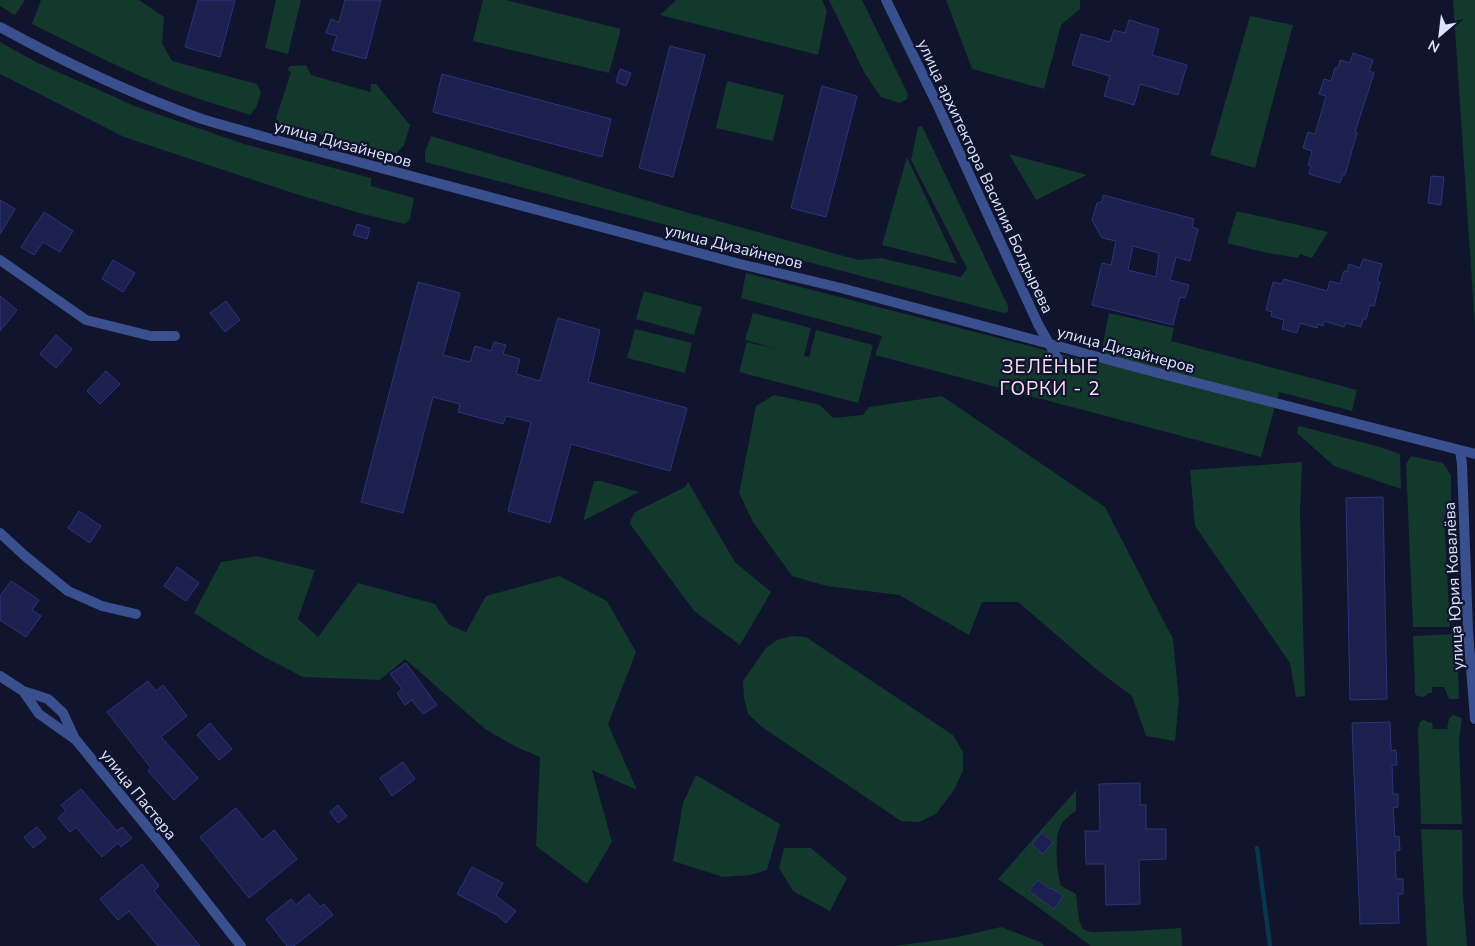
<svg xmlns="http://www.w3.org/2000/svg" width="1475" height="946" font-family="'Nunito Sans',sans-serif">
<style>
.green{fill:#13382c}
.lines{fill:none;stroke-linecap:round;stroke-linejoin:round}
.stream{stroke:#08364e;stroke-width:4.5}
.building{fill:#1b204f;stroke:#2c347c;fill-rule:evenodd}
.minor{stroke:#394f8e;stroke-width:10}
.tertiary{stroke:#394f8e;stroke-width:10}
.labels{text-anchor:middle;stroke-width:4.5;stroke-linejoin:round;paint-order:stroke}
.street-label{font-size:16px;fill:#dde3ff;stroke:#10142d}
.quarter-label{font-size:19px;letter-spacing:1px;fill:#ffdffd;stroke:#10142d}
</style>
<rect width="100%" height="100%" fill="#10142d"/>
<!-- green -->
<path class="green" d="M0 0H25L15 15 0 6Z
M41 0H139L164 17 162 43 172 61 257 84 261 93 256 108 250 115C219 105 187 96 156 83 114 65 73 44 32 24Z
M276 0H301L288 54 265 48Z
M483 0H506L621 29 609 73 473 41Z
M676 0H822L827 11 818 55 660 15Z
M829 0H862L908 94 907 99 900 103 881 97 878 93 864 72Z
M946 0H1080V9L1061 25 1044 89 972 69Z
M1453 0H1475V327Z
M1250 16 1293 25 1255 168 1210 155Z
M0 42 38 63 137 107 244 144 371 178V186L414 198 410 219 405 224 363 214 296 194 124 137 0 74Z
M306 65 311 75 370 92 371 84H376L410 125 404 145 396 154 280 124 276 118 291 72 287 70 290 66Z
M727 81 784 95 773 141 716 128Z
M922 126 1008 306V312L1003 313 425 162V152L431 136 675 209 858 260 881 258 961 277 967 268 911 160 918 127Z
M1009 154 1087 175 1036 200Z
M907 157 957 264 882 245Z
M1237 211 1328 232 1312 258 1300 254 1298 258 1263 252 1227 243Z
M746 273 1099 364 1109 313 1174 328 1171 341 1357 390 1352 411 1279 392 1261 457 875 355 882 336 741 298Z
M644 291 702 307 694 335 636 319Z
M753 313 811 328 804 356 809 357 816 330 873 345 858 403 739 372 747 342 777 349 745 340Z
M635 329 692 343 685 373 627 358Z
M774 395 820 405 833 418 863 415 869 407 942 396 1105 507 1173 639 1179 700 1175 741 1146 736 1132 696 1096 669 1018 602H982L969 635 899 595 827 586 792 576 753 522 739 493 756 406Z
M1299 426 1377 446 1400 454 1401 489 1334 466 1297 433Z
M1411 456 1443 463 1451 475V502L1444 517 1450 627H1413L1406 464Z
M1302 462 1300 513 1305 696 1296 697 1290 663 1195 526 1190 470Z
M594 481H601L639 492 583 521Z
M688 482 735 562 771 592 740 645 694 611 630 524 631 519 635 512 685 487Z
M256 556 315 570 298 619 318 637 358 583 435 604 449 625 466 632 486 596 559 576 607 601 636 652 608 724 637 790 592 770 612 842 587 884 536 846 540 757 516 747 485 729 405 659 380 680 303 677 264 657 194 613 221 562Z
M1457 634 1459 699H1449L1444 687H1432V693H1428L1424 697 1417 696 1415 693 1413 636Z
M792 636 806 637 953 735 963 752V771L954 790 936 814 919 822 901 821 762 727 748 714 744 698 743 681 766 648 777 640Z
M1453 715 1462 718 1459 740 1462 824H1421L1418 729 1420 722 1424 719 1427 722 1432 723 1433 729H1447L1449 718Z
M696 775 780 824 767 870 750 875 723 877 673 861 683 803Z
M1076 790V811C1070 815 1063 820 1060 827 1054 840 1057 873 1061 886L1076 894 1079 920 1083 929 1091 932 1134 931 1181 928 1182 946H1091L1034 904 998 879Z
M1421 829 1462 830 1463 895 1467 946H1427Z
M784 848H811L847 878 830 911 793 891 779 868Z
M1001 927 1040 942 1044 946H895L953 938Z"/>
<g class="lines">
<!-- stream -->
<path class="stream" d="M1257 848 1270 946"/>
</g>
<!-- building -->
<path class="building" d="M198 0H235L220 57 185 47Z
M345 0H381L366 59 332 50 337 36 326 33 331 19 339 22Z
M1129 20 1159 29 1152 55 1187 65 1178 95 1140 84 1134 105 1104 96 1110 76 1072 65 1081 34 1110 42 1114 30 1125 33Z
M670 46 705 55 673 177 639 168Z
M1353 53 1373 60 1369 71 1374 73 1355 132 1357 133 1345 175 1343 174 1340 183 1309 174 1311 166 1308 165 1312 151 1303 148 1308 132 1315 134 1322 110 1326 96 1319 94 1324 79 1331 81 1335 68H1338L1340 60 1350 63Z
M620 69 631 73 626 86 616 82Z
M442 74 611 119 602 157 433 112Z
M822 86 857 96 826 217 791 208Z
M1431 176 1444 177 1441 205 1428 203Z
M1103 195 1194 219 1192 227 1198 229 1190 261 1176 257 1170 280 1189 285 1185 298 1180 297 1173 325 1092 305 1102 263 1111 265 1116 241 1102 238 1092 220 1097 203 1102 202ZM1133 246 1159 253 1156 277 1128 270Z
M0 200 15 209 0 234Z
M44 212 73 231 60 252 43 242 34 255 21 247Z
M357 224 370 228 367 239 353 235Z
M1363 259 1382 264 1377 281 1380 282 1374 306 1370 305 1366 319H1363L1361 327 1346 323 1344 327 1324 321 1323 326 1318 324 1317 328 1300 323 1297 333 1282 329 1284 320 1271 316 1272 312 1266 310 1273 282 1282 284 1284 279 1327 291 1330 281 1340 284 1344 271 1347 272 1349 264 1360 268Z
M113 260 135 273 123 292 102 279Z
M418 282 460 293 443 355 470 362 475 346 491 351 494 342 506 345 503 354 520 359 516 374 540 381 558 318 600 330 588 382 687 408 670 471 571 444 550 523 508 511 531 422 506 416 503 424 458 412 460 404 433 397 403 513 361 502Z
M0 296 17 310 0 331Z
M226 301 240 320 225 332 210 313Z
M56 335 72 349 56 368 40 354Z
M106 371 120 384 100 404 87 391Z
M1383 497 1387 699 1350 700 1346 498Z
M79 511 101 526 90 543 68 528Z
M177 567 199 583 186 601 164 586Z
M11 581 39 600 32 610 41 616 26 637 0 620V596Z
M406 663 437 705 423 714 412 700 405 705 397 693 402 689 390 674Z
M148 681 156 691 163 685 187 716 161 737 198 778 174 800 148 771 151 768 107 712Z
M1390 722 1391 751 1396 750 1397 765H1392L1393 794H1398V807L1393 808 1395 837 1399 836 1400 850 1395 851 1396 879H1403V894H1398L1399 923 1360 924 1352 723Z
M210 723 232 749 219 760 197 735Z
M403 762 415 779 392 796 380 778Z
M1140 783V805H1146V829H1166V859L1139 860 1140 904 1106 905 1105 864H1086L1085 831H1100L1099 784Z
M81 789 117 831 122 827 132 838 121 847 118 843 102 857 76 827 70 832 58 818 66 811 61 805Z
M338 805 347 816 338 823 330 812Z
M236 808 262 840 274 830 297 859 249 898 200 837Z
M37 827 46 838 33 848 24 837Z
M1042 833 1053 842 1043 854 1032 844Z
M142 864 159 886 154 891 200 946H158L129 911 118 920 100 899Z
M472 867 503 883 496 896 516 911 506 923 497 915 457 894Z
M1038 880 1050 889 1051 888 1063 896 1054 909 1029 891Z
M309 894 320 907 324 904 333 915 294 946H287L266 919 291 899 296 905Z"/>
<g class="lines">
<!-- minor -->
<path class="minor" d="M886 0 937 104 1038 324 1060 363
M0 260 86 320 151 336H175
M1460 451 1462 464 1468 631 1475 719
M0 533 25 556 68 591 102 606 136 614
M0 676 23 691 39 714 76 740 169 854 241 946
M23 691 48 699 63 713 75 739"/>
<!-- tertiary -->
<path class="tertiary" d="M0 27C64 62 133 95 202 119 221 125 241 130 261 136L740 264 841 288 1158 373 1475 454"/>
</g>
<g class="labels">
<!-- street labels -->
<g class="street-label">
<text transform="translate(343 143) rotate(15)" y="6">улица Дизайнеров</text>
<text transform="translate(986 176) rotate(65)" y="6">улица архитектора Василия Болдырева</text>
<text transform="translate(734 246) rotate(14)" y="6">улица Дизайнеров</text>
<text transform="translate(1126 349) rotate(15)" y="6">улица Дизайнеров</text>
<text transform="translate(1453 586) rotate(-93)" y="6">улица Юрия Ковалёва</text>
<text transform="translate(139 794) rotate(51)" y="6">улица Пастера</text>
</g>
<!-- quarter labels -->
<g class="quarter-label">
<text x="1050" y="373">ЗЕЛЁНЫЕ<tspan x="1050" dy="22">ГОРКИ - 2</tspan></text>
</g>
</g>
<!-- north arrow -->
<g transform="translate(1440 35) rotate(208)" stroke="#10142d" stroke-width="4" paint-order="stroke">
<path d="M0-4L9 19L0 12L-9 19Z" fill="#dde3ff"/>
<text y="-8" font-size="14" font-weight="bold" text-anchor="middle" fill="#dde3ff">N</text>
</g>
</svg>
